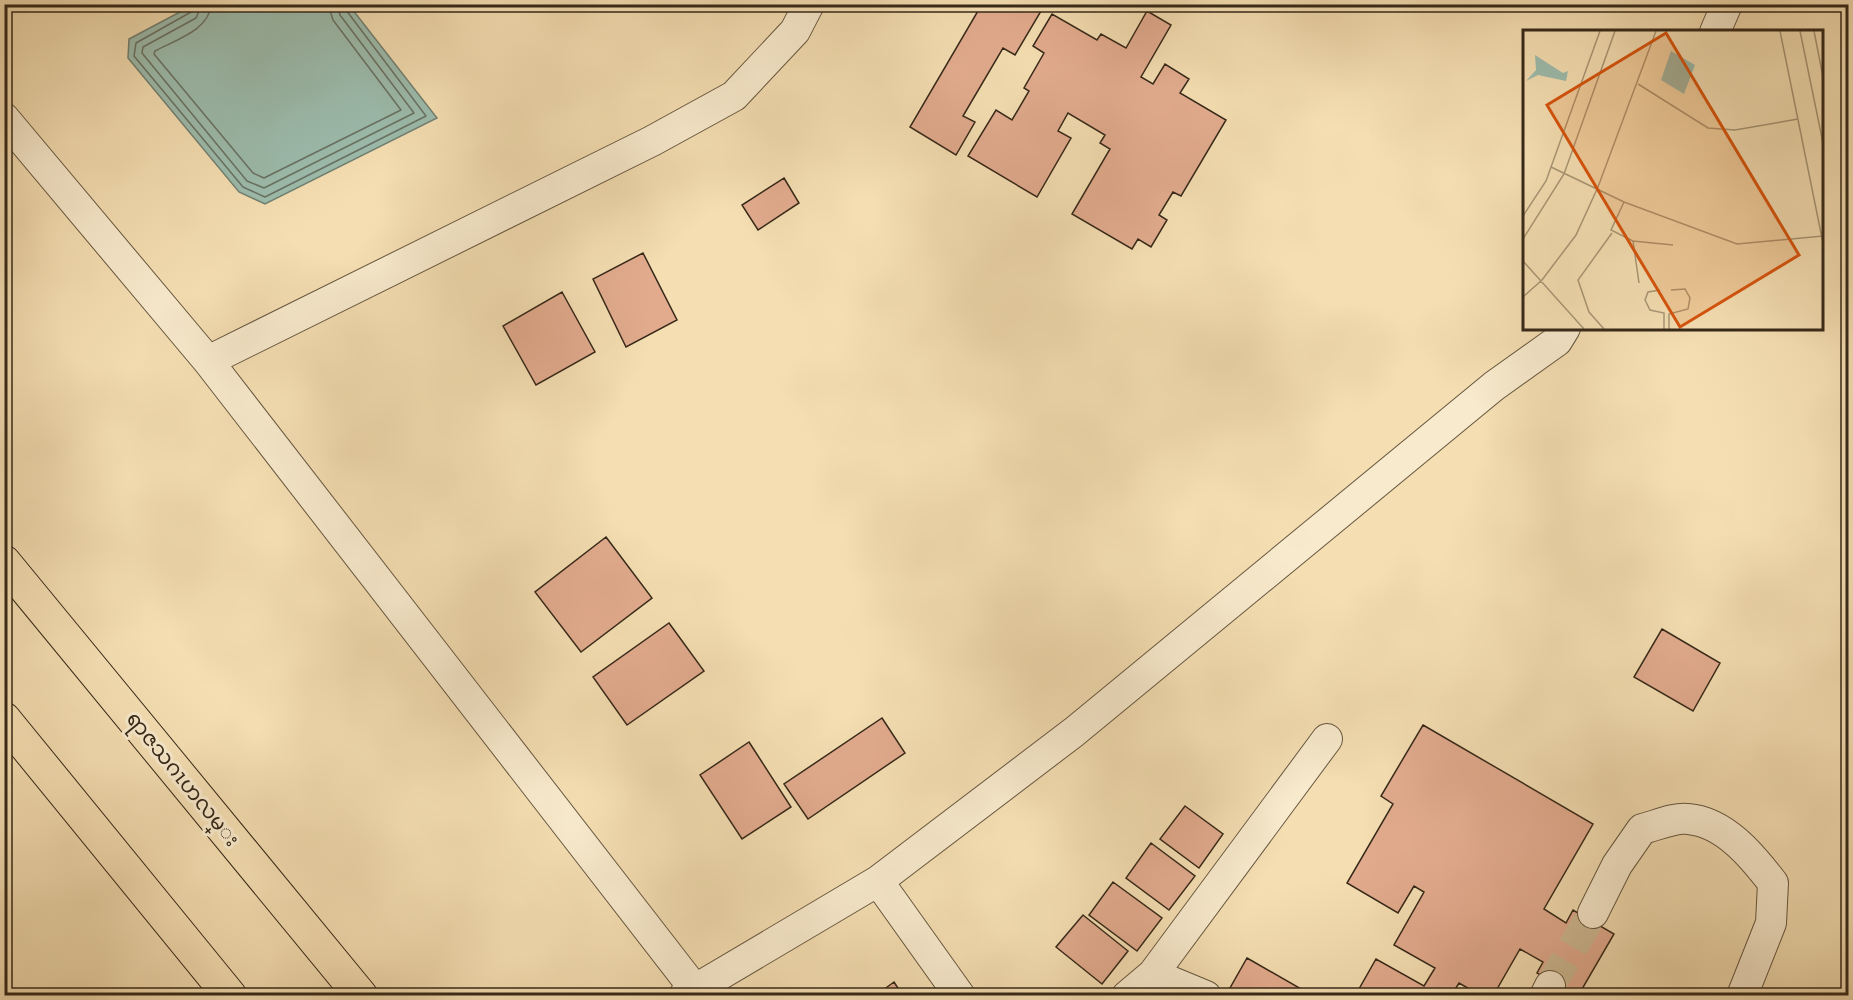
<svg xmlns="http://www.w3.org/2000/svg" width="1853" height="1000" font-family="Cardo,'Noto Sans Myanmar',serif">
<style>
.water{fill:#9cbcad;stroke:#738172;stroke-width:1.5}
.lines{fill:none;stroke-linecap:round;stroke-linejoin:round}
.shore{stroke:#697263;stroke-width:1.5}
.building{fill:#e2ab8e;stroke:#362919;stroke-width:1.5}
.minor-tunnel{stroke:#ceba93;stroke-width:30;stroke-dasharray:30 15;stroke-linecap:butt}
.minor-casing{stroke:#66563f;stroke-width:32}
.major-casing{stroke:#362919;stroke-width:35}
.minor{stroke:#f8eacd;stroke-width:30}
.major{stroke:#f4deb2;stroke-width:33}
.labels{text-anchor:middle;stroke-width:6;stroke-linejoin:round;paint-order:stroke}
.street-label{font-size:21px;fill:#362919;stroke:#f8eacd}
.inset-road{fill:none;stroke:#a89675;stroke-width:1.5}
.view{fill:#d6540d;fill-opacity:0.15;stroke:#d6540d;stroke-width:3}
.inset-edge{fill:none;stroke:#362919;stroke-width:3}
</style>
<rect width="100%" height="100%" fill="#f4deb2"/>
<filter id="stains"><feTurbulence type="fractalNoise" baseFrequency=".00333" numOctaves="4"/><feColorMatrix values="0 0 0 0 .2 0 0 0 0 .09 0 0 0 0 .02 0 0 0 .5 -.17"/></filter>
<radialGradient id="worn" r=".72"><stop offset=".6" stop-color="#630" stop-opacity="0"/><stop offset="1" stop-color="#630" stop-opacity=".3"/></radialGradient>
<!-- water -->
<path class="water" d="M193 5H349L437 118 265 204 239 192 128 58 129 39Z"/>
<g class="lines">
<!-- shore -->
<path class="shore" d="M194 4 191 12 136 43 134 56 243 187 265 197 426 116 346 10 345 4
M202 4 196 18 143 47 142 53 247 181 264 188 414 113 340 15 337 4
M211 4C210 30 175 40 155 51L154 54 253 173 264 178 401 110 333 20 328 4"/>
</g>
<!-- building -->
<path class="building" d="M982 4 1044 6 1015 55 1003 48 963 116 975 122 956 155 910 127Z
M1147 11 1171 25 1141 77 1153 84 1165 64 1189 79 1180 93 1226 120 1181 196 1173 192 1159 215 1167 220 1151 247 1138 239 1132 249 1072 214 1110 149 1100 143 1105 135 1068 113 1058 131 1071 138 1037 197 968 156 996 110 1012 120 1029 91 1024 88 1044 53 1033 46 1052 14 1097 40 1101 34 1126 48Z
M784 178 799 203 758 230 742 205Z
M643 253 677 320 626 347 593 279Z
M562 292 595 352 536 385 503 326Z
M606 537 652 598 581 652 535 592Z
M669 623 704 671 627 725 593 677Z
M1662 629 1720 663 1693 711 1634 677Z
M882 718 905 753 808 819 784 784Z
M1423 725 1593 824 1544 909 1566 923 1573 910 1614 934 1578 996 1537 973 1543 962 1520 949 1493 996H1482L1459 983 1451 996H1355L1376 959 1424 986 1435 968 1394 945 1424 892 1414 886 1398 913 1347 883 1393 804 1381 796Z
M749 742 791 807 742 839 700 775Z
M1185 806 1223 834 1199 868 1160 839Z
M1151 843 1195 876 1169 910 1126 878Z
M1113 882 1162 918 1137 951 1089 915Z
M1083 915 1128 951 1102 984 1056 947Z
M1247 958 1310 994 1243 996 1230 988Z
M894 982 903 996H875Z"/>
<g class="lines">
<!-- minor-tunnel -->
<path class="minor-tunnel" d="M1550 986 1593 913"/>
<!-- minor casing -->
<g class="minor-casing">
<path id="minor" d="M1715 32 1727 4
M4 118 208 361 700 996
M208 361 652 141 734 96 795 31 809 4
M878 881 960 996
M1593 913 1617 865 1642 829C1655 826 1675 817 1688 819 1725 822 1753 857 1773 883L1771 923 1742 996
M1153 974 1327 739
M684 996 878 881 1074 732 1494 386 1557 341 1565 328
M1127 996 1153 974 1206 996
M1545 996 1550 986"/>
</g>
<!-- major casing -->
<g class="major-casing">
<path id="major" d="M4 562 361 996
M4 719 230 996"/>
</g>
<!-- minor -->
<use href="#minor" class="minor"/>
<!-- major -->
<use href="#major" class="major"/>
</g>
<g class="labels">
<!-- street labels -->
<g class="street-label">
<text transform="translate(183 779) rotate(51)" y="7">ရာဇသဂၤဟလမ္း</text>
</g>
</g>
<!-- overview -->
<g transform="translate(1523 30)">
<rect width="300" height="300" fill="#f4deb2"/>
<path d="M148 21 172 35 161 64 138 50ZM12 25 40 43 45 41 43 51 15 45 3 51 13 40Z" fill="#9cbcad"/>
<path class="inset-road" d="M257 1 300 213M277 1 300 113M291 1 300 47M115 54 185 98 212 100 275 89M28 137 101 172 214 214 300 206M101 172 88 200 110 211 116 253M0 186 23 151 77 1M0 209 41 144 92 1M110 211 150 215M0 231 61 299M137 260 125 262 122 270 127 280 141 283V299M0 267 19 250 53 205 75 157 133 1M81 299 66 282 55 250 89 203M146 299V284L165 279 167 268 162 259 148 260"/>
<path class="view" d="M143 3 276 225 157 297 24 75Z"/>
<rect width="300" height="300" class="inset-edge"/>
</g>
<!-- margin -->
<rect width="1853" height="1000" fill="none" stroke="#f4deb2" stroke-width="24"/>
<rect x="6" y="6" width="1841" height="988" fill="none" stroke="#362919" stroke-width="3"/>
<rect x="12" y="12" width="1829" height="976" fill="none" stroke="#362919" stroke-width="1.5"/>
<rect width="100%" height="100%" filter="url(#stains)"/>
<rect width="100%" height="100%" fill="url(#worn)"/>
</svg>
